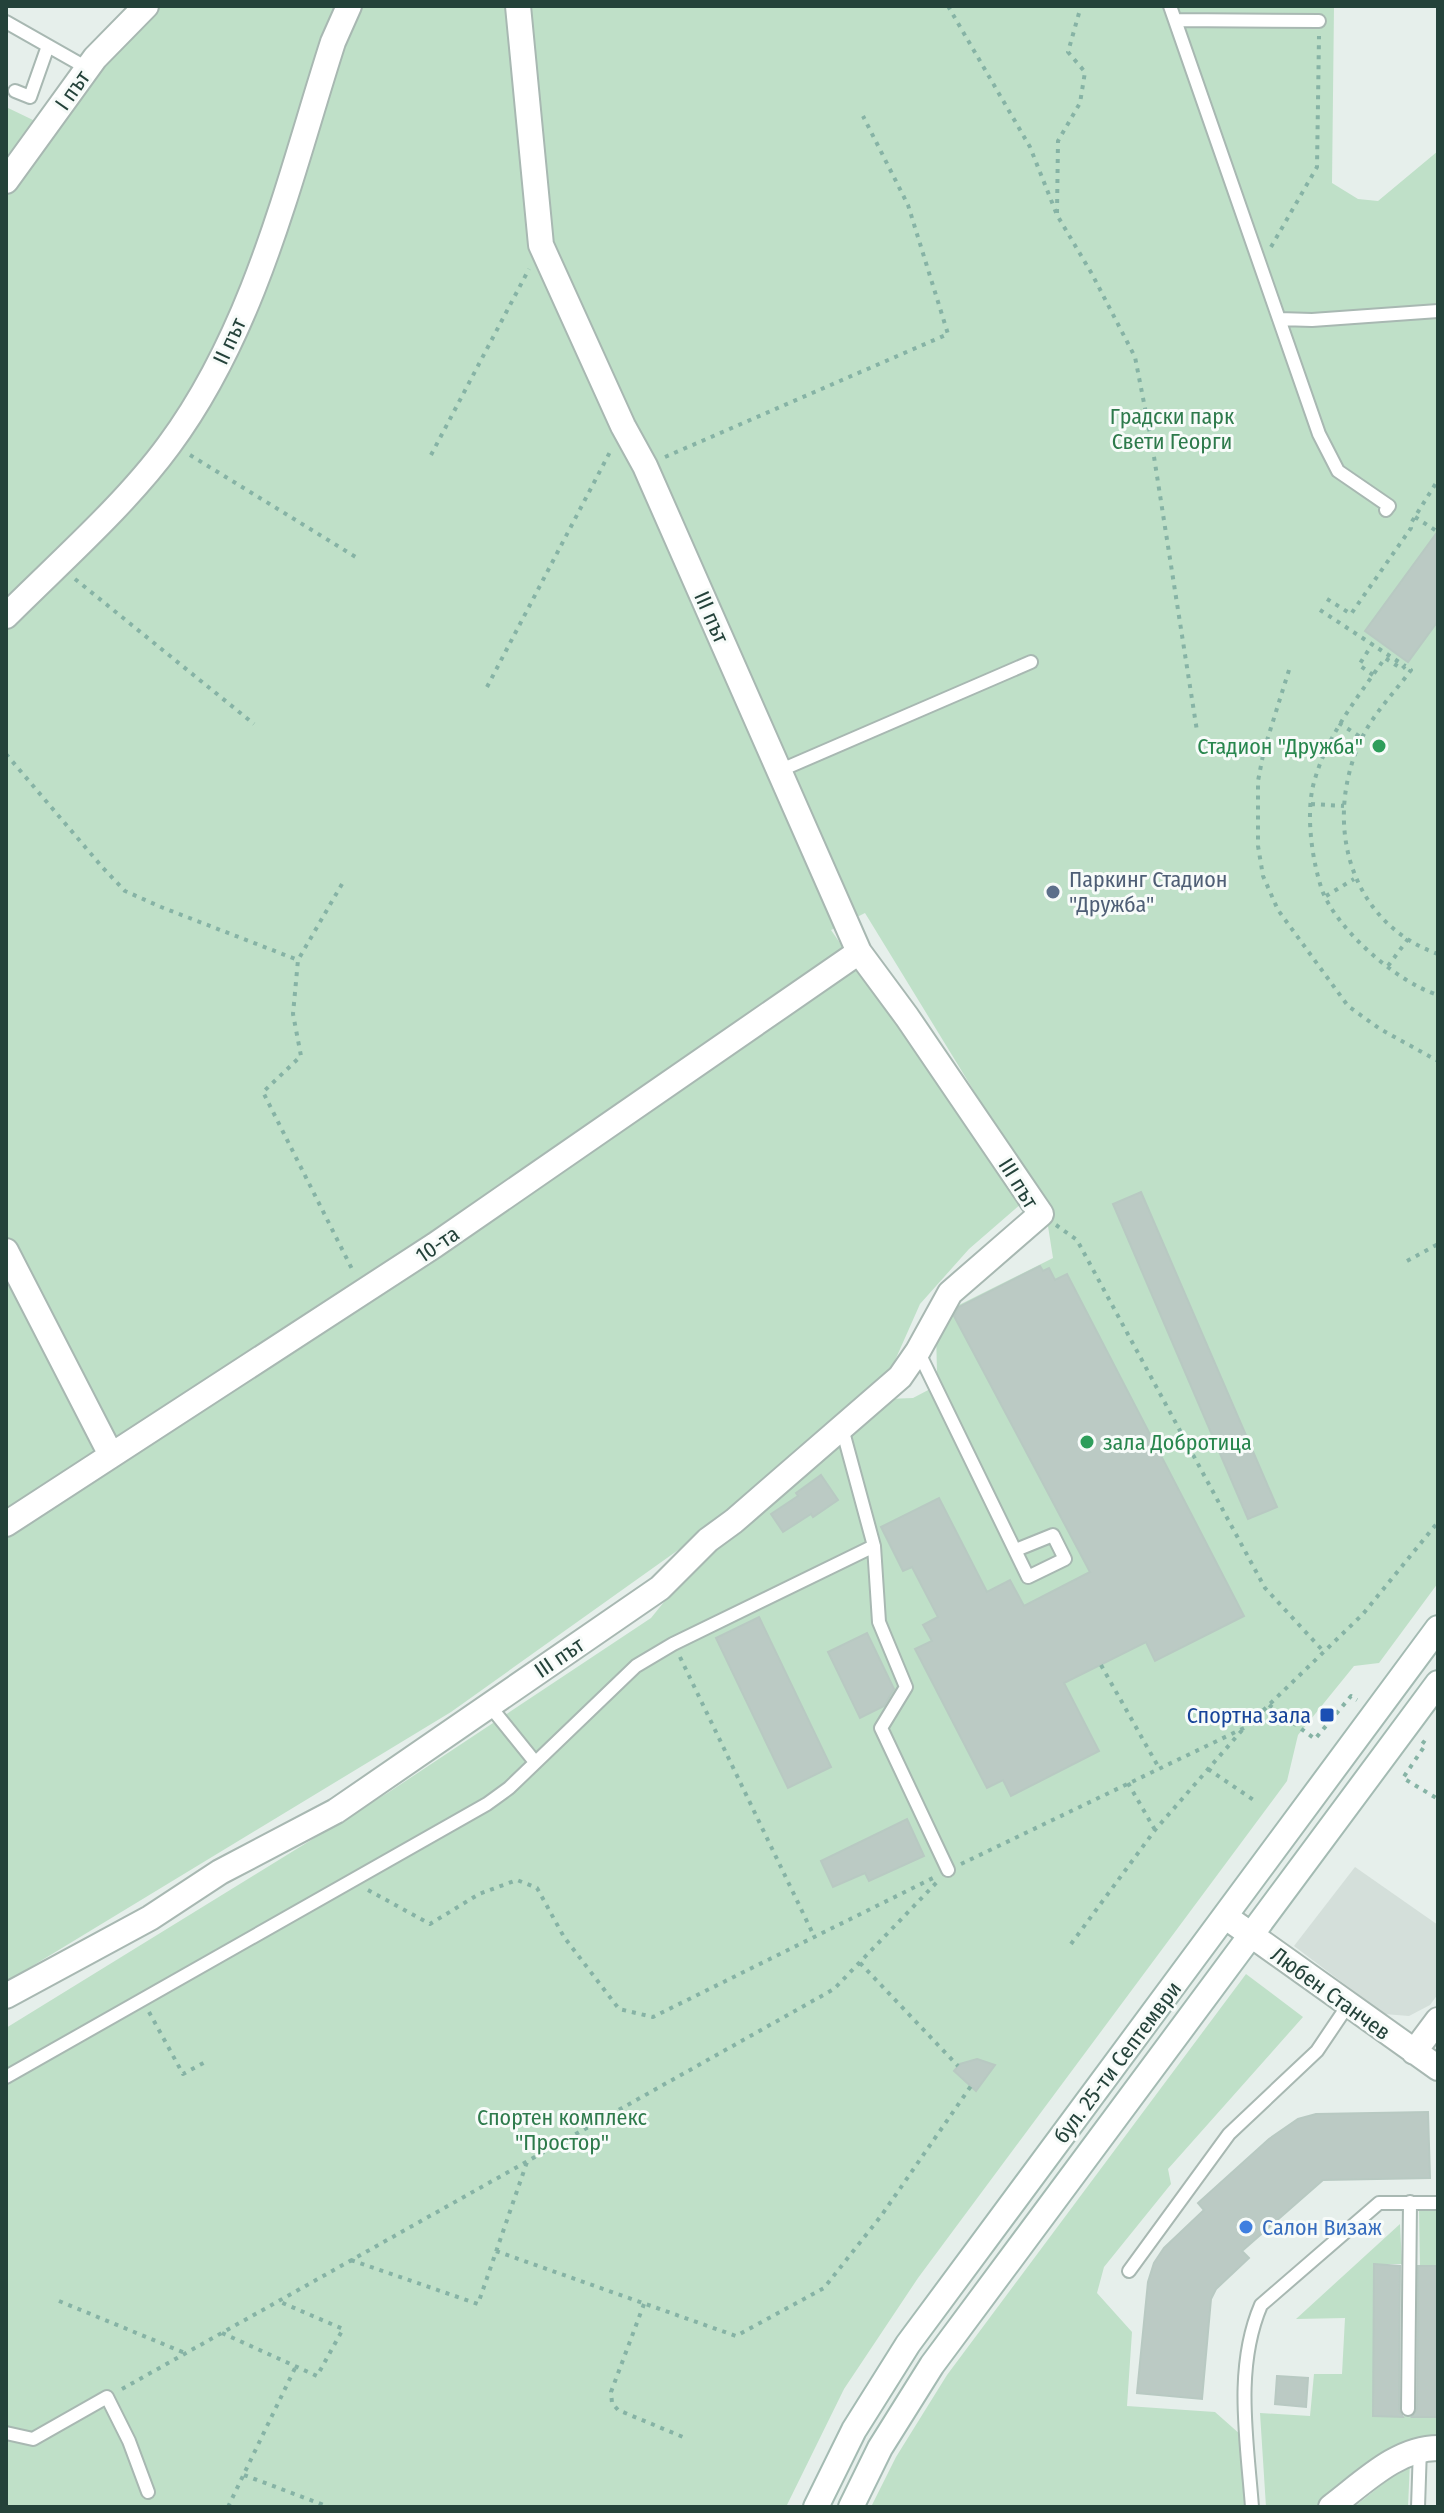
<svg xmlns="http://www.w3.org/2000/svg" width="1444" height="2513" font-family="'Fira Sans Condensed',sans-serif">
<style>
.built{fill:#d4dfda}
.green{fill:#bfe0c8}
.building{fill:#bbcac4;stroke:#b8c9c2;stroke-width:2}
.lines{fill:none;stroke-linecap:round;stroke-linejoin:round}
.lane-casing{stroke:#a8b8b2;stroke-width:16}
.street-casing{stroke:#a8b8b2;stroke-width:28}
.secondary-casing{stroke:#a4bbb3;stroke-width:28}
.path{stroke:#86b3a5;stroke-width:4;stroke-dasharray:4 6;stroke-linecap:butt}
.lane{stroke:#fff;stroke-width:12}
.street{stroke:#fff;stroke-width:24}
.secondary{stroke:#fff;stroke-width:24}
.leisure-dot{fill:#2e9e5b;stroke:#f7fbf9;stroke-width:3}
.service-dot{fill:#5c6f8a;stroke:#f7fbf9;stroke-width:3}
.transit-dot{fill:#1a4fb4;stroke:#f7fbf9;stroke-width:3}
.shop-dot{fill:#3f7fe0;stroke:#f7fbf9;stroke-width:3}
.labels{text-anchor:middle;stroke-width:6;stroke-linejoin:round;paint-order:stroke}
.street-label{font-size:22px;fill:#24423a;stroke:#f7fbf9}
.park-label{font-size:22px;fill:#2d7a4b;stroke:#f7fbf9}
.leisure-label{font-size:22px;fill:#27864d;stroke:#f7fbf9;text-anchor:end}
.service-label{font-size:22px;fill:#4e5e75;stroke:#f7fbf9;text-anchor:start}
.transit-label{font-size:22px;fill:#164399;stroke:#f7fbf9;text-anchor:end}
.shop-label{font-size:22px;fill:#366cbe;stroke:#f7fbf9;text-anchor:start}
</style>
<rect width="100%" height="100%" fill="#e6efeb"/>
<!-- built -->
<path class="built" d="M1355 1867 1438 1925V1994L1430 2005 1409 2016 1384 2014 1294 1946Z"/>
<!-- green -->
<path class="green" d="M156 6H1334L1332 183 1358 199 1378 201 1438 151V1583L1379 1663 1354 1666 1298 1735 1287 1781 918 2278 844 2389 786 2507H6V2028L389 1792 651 1618 690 1570 887 1399 913 1398 932 1388 937 1374 936 1330 951 1309 1053 1258 1045 1207 865 913 831 930 1021 1204 969 1249 920 1304 889 1374 740 1506 451 1712 6 1982V107L33 120 50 136 89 80Z
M1246 1974 1303 2017 1168 2169 1171 2184 1104 2267 1097 2293 1132 2332 1127 2406 1215 2412 1241 2435 1245 2507H871L896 2457 947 2375Z
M1419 2208H1438V2266H1420Z
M1400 2224 1402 2264H1374L1373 2415 1438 2417V2439L1319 2507H1266L1260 2413 1310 2416 1314 2374H1342L1345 2318 1296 2319Z
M1410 2462 1408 2507H1354Z"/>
<!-- building -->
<path class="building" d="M1438 531V621L1408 662 1365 631Z
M1141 1192 1277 1507 1248 1519 1113 1204Z
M1040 1266 1043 1271 1049 1268 1055 1280 1067 1274 1244 1616 1155 1661 1146 1642 1064 1683 1099 1751 1011 1796 1003 1780 987 1788 915 1649 932 1641 923 1625 938 1617 912 1567 903 1571 881 1527 939 1498 987 1592 1010 1580 1024 1606 1090 1572 954 1316 959 1307Z
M821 1475 838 1500 813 1517 811 1514 783 1532 771 1514 798 1496 796 1493Z
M759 1617 831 1767 788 1788 716 1638Z
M867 1633 894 1689 884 1706 860 1718 828 1652Z
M907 1819 924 1856 869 1881 865 1873 833 1887 821 1861Z
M977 2059 995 2065 976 2091 954 2071 960 2064Z
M1428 2112 1430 2178 1323 2180 1242 2251 1249 2258 1216 2289 1211 2299 1202 2399 1137 2393 1148 2282 1154 2263 1164 2248 1204 2210 1198 2203 1269 2139 1298 2119 1316 2114Z
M1374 2264 1400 2266 1399 2409 1403 2417 1373 2416Z
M1418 2266H1438V2417H1412L1417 2409Z
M1277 2376 1308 2378 1306 2407 1275 2404Z"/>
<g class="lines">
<!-- lane casing -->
<g class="lane-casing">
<path id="lane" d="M1170 6 1319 434 1338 471 1389 506 1386 510
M1175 20 1319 21
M6 22 87 68
M15 91 30 97 48 46
M1279 319 1312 320 1438 311
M781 770 1031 662
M918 1351 1028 1577 1065 1559 1053 1535 1016 1550
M842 1428 874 1546 879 1622 906 1687 881 1728 948 1870
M489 1705 535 1762
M6 2077 487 1804 509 1788 636 1666 673 1644 874 1546
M1129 2271 1229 2134 1317 2051 1348 2005
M1408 2409 1410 2202
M6 2433 33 2439 107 2397 129 2441 148 2492
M1252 2507C1247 2440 1234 2368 1261 2305L1379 2203H1438
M1418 2507 1420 2448"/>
</g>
<!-- street casing -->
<g class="street-casing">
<path id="street" d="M6 181 95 58 146 6
M6 616C59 563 126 504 169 445 256 327 289 179 333 42L349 6
M6 1251 111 1455
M6 1524 435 1245 859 952
M1226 1917 1438 2068
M6 1996 150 1918 220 1872 336 1811 660 1588 708 1540 734 1521 900 1377 918 1351 950 1293 1041 1214 907 1017 859 952 645 466 623 426 541 245 518 6
M1414 2052 1438 2020
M1331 2507C1363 2483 1397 2448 1438 2448"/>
</g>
<!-- secondary casing -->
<g class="secondary-casing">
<path id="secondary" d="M816 2507 854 2430 908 2344 1438 1628
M851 2507 880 2448 932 2365 1438 1683"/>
</g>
<!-- path -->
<path class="path" d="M948 6 1030 147 1057 215 1092 274 1135 357 1152 444 1197 731
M1057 213 1058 141 1080 103 1085 72 1068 52 1081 6
M1271 247 1317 167 1319 36
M190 455 359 559
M431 455 529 269
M665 457 948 334 908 205 863 116
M1415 517 1438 532
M75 579 254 724
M1327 599 1351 614 1411 528V523L1438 480
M1320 610 1405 666
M1289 670 1264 750 1258 781V846L1263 876 1278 910 1348 1006 1380 1029 1438 1061
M1373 675 1359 665 1373 643
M487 687 611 450
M1339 723 1362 738
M6 754 103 868 125 891 161 907 298 960
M1311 804 1344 806
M342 884 298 960 293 1014 301 1056 263 1092 353 1271
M1326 896 1354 879
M1438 954C1348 922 1323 821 1361 740 1372 715 1395 692 1411 670L1405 666 1402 669 1385 658C1357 698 1325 738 1313 786 1306 817 1312 860 1322 890 1337 930 1398 983 1438 995
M1388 966 1408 939
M1056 1225 1077 1240 1265 1588 1325 1653
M1407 1261 1438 1244
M680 1657 814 1936
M1101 1665 1159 1768
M1269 1705 1315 1739 1351 1696 1357 1700
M1422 1741 1426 1744 1403 1778 1438 1799
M1208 1769 1255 1801
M1128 1783 1155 1830
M961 1864 1246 1727 1363 1614 1438 1522
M368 1890 430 1924 479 1894 517 1880 537 1888 564 1937 619 2009 653 2017 935 1877
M1071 1944 1155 1830 1244 1728
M860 1963 958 2066
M149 2012 183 2074 207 2061
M496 2251 736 2336 824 2288 881 2216 971 2086
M351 2260 478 2304 527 2162
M59 2301 185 2353
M644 2304 611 2392 612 2403 618 2410 683 2437
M222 2333 317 2376 343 2329 278 2301
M122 2389 834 1989 938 1881
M244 2475 329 2507
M228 2507 296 2366"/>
<!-- lane -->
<use href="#lane" class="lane"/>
<!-- street -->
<use href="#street" class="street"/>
<!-- secondary -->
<use href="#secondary" class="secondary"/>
</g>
<!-- markers -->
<g class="leisure-dot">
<circle cx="1379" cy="746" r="8"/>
<circle cx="1087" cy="1442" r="8"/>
</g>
<circle class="service-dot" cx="1053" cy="892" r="8"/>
<rect class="transit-dot" x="1319" y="1707" width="16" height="16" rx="4"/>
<circle class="shop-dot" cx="1246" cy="2227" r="8"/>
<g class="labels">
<!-- street labels -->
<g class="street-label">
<text transform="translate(72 90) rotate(-55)" y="8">І път</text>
<text transform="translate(229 341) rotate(-65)" y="8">ІІ път</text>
<text transform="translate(712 617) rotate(66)" y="8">ІІІ път</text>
<text transform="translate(1019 1183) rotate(58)" y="8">ІІІ път</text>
<text transform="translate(437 1244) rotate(-34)" y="8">10-та</text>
<text transform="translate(559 1657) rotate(-34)" y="8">ІІІ път</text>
<text transform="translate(1331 1993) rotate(36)" y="8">Любен Станчев</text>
<text transform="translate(1117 2062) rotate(-53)" y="8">бул. 25-ти Септември</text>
</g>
<!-- park labels -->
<g class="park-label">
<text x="1172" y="424">Градски парк<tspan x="1172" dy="25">Свети Георги</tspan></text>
<text x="562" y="2125">Спортен комплекс<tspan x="562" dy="25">"Простор"</tspan></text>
</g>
<!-- leisure labels -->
<g class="leisure-label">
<text x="1363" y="754">Стадион "Дружба"</text>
<text x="1103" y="1450" text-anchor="start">зала Добротица</text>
</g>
<!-- service labels -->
<g class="service-label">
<text x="1069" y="887">Паркинг Стадион<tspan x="1069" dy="25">"Дружба"</tspan></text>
</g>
<!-- transit labels -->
<g class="transit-label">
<text x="1311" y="1723">Спортна зала</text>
</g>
<!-- shop labels -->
<g class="shop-label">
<text x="1262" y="2235">Салон Визаж</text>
</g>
</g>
<!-- border -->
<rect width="1444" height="2513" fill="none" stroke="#24423a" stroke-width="16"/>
</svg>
